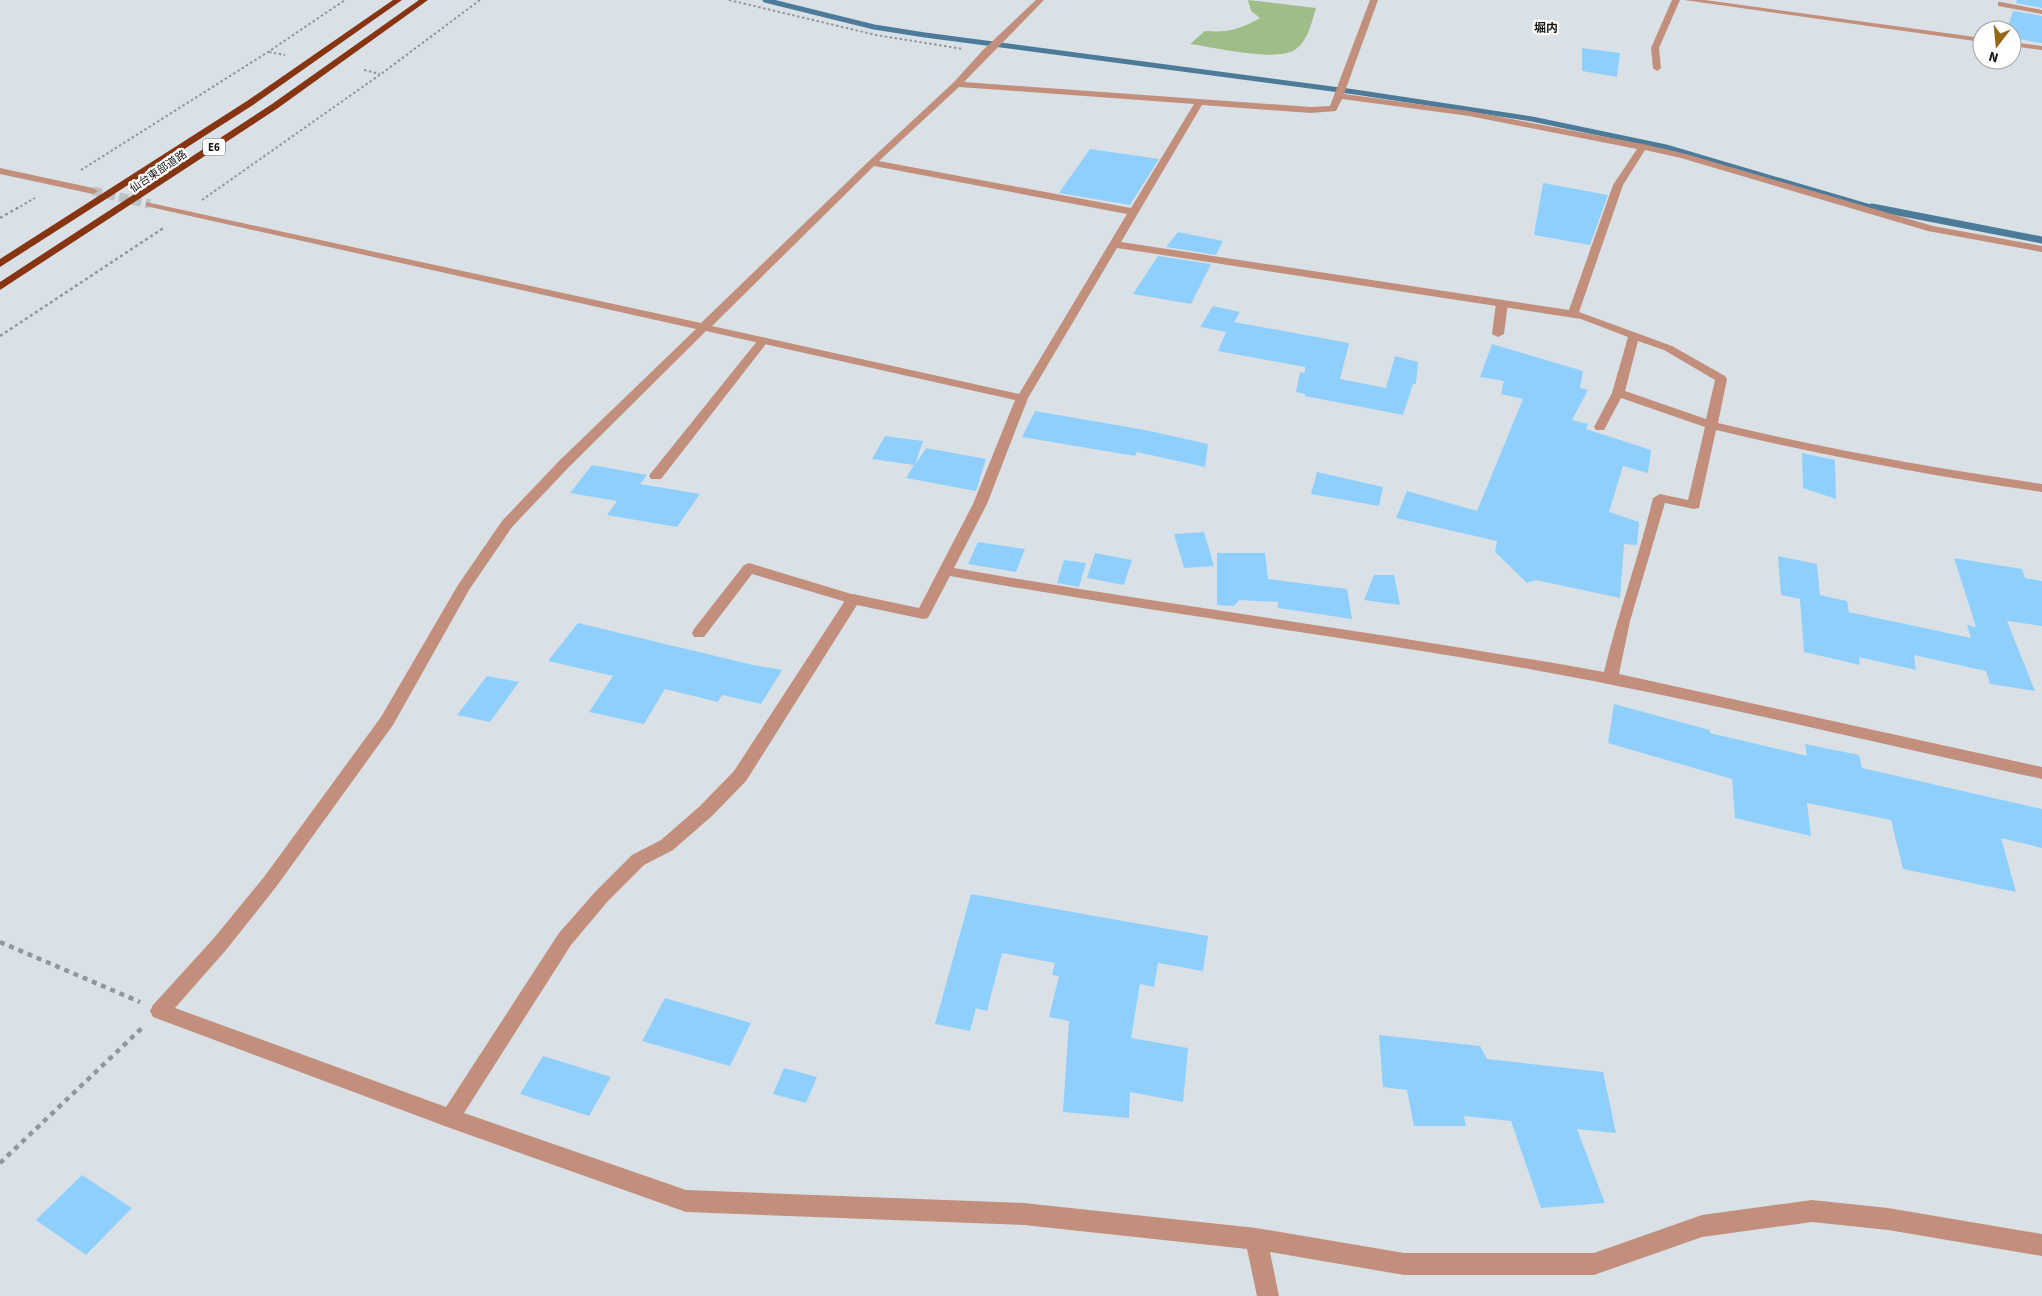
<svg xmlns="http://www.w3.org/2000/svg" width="2042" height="1296" font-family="'Source Sans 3','Noto Sans JP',sans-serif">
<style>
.green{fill:#9fbd89}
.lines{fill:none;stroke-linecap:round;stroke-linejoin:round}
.stream-far1{stroke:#4c7b99;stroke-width:5}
.stream{stroke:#4c7b99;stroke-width:7}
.building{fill:#8fcffd}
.minor-tunnel{stroke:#bcc3c7;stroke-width:9;stroke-dasharray:9 4.5;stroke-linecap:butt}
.path-far2{stroke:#91969a;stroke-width:2;stroke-dasharray:2.5 2.5;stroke-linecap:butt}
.path-far1{stroke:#91969a;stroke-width:2.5;stroke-dasharray:3 3;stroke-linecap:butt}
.path{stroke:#91969a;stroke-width:4.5;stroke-dasharray:5 5;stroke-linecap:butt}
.service{fill:#c28f7c;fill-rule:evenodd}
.minor{fill:#c28f7c;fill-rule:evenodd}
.motorway{fill:#863411;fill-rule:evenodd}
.labels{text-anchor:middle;stroke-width:4.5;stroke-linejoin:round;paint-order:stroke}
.shield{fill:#fff;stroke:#5a5d5d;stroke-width:1}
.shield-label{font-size:11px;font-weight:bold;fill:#141718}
.far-street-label{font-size:11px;fill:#141718;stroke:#fff}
.far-quarter-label{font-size:12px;font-weight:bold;fill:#141718;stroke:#fff}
</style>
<rect width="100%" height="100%" fill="#dae1e6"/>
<!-- green -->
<path class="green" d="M1248 0 1316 8C1312 21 1308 41 1296 49 1278 63 1213 47 1190 44L1205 31C1227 33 1241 29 1260 18L1251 11Z"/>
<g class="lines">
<!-- stream-far1 -->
<path class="stream-far1" d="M765 0 874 27 925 35 1355 92 1532 119 1666 147 1877 209"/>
<!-- stream -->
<path class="stream" d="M1872 207 2042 240"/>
</g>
<!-- building -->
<path class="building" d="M2017 0H2042V8L2016 3Z
M2013 11 2042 16V43L2012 38V30H2007Z
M1582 48 1620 53 1617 77 1582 71Z
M1090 149 1159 159 1130 205 1059 193Z
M1543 183 1608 195 1590 245 1534 235Z
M1178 232 1223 241 1216 255 1166 247Z
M1158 256 1211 264 1191 304 1133 294Z
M1213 306 1240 312 1234 322 1349 343 1340 379 1386 388 1395 356 1418 362 1416 384H1413L1403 415 1305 396V394L1296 392 1300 372 1305 373V367L1218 351 1226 332 1200 327Z
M1492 344 1583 371 1580 388 1588 390 1572 420 1588 424 1586 429 1651 450 1648 473 1623 466 1609 512 1639 522 1637 545 1624 544 1620 598 1536 580 1527 583 1495 552 1497 541 1396 518 1407 491 1477 511 1523 399 1501 394 1504 381 1480 377Z
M1035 411 1145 430 1208 444 1205 467 1137 452 1135 456 1022 437Z
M885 436 923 441 915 465 926 448 986 459 976 491 906 478 914 465 872 459Z
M1802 453 1835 460 1836 499 1803 488Z
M592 465 647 475 640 484 700 494 677 527 607 515 617 501 570 493Z
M1317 472 1383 487 1379 506 1311 494Z
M1204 532 1214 566 1184 568 1174 534Z
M978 542 1025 549 1016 572 968 564Z
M1095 553 1132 560 1124 585 1087 578Z
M1217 553H1265L1268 579 1347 589 1352 619 1278 608V602L1239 600 1234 606 1217 605Z
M1778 556 1817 564 1820 595 1847 601 1849 612 1971 638 1967 625 1976 627 1954 558 2022 569 2025 578 2042 581V626L2007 621 2035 691 1990 684 1986 671 1914 655 1916 670 1859 657 1860 665 1804 652 1800 599 1781 595Z
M1064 560 1086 563 1079 587 1057 583Z
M1374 575H1394L1400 605 1364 600Z
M578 623 753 665 782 670 761 704 722 695 718 702 665 689 644 724 589 712 613 676 548 661Z
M487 676 519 682 490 722 457 715Z
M1614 704 1710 730V733L1807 756 1805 744 1859 755 1862 768 2042 809V848L2001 838 2016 892 1903 869 1891 820 1807 803 1811 836 1735 818 1732 779 1608 743Z
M971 894 1208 936 1203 971 1158 963 1154 987 1140 984 1131 1038 1188 1048 1183 1102 1130 1092 1129 1118 1063 1112 1069 1021 1049 1017 1059 976 1052 975 1055 963 1002 953 987 1011 976 1008 970 1031 935 1024Z
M665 998 751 1023 730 1066 642 1041Z
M1379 1035 1480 1046 1487 1059 1603 1072 1616 1133 1577 1129 1605 1203 1541 1208 1511 1121 1464 1116 1466 1126H1414L1407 1090 1383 1087Z
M543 1056 611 1077 589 1116 520 1094Z
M784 1068 817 1077 806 1103 773 1094Z
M82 1175 132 1208 86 1255 36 1220Z"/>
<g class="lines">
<!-- minor-tunnel -->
<path class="minor-tunnel" d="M93 191 150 204"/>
<!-- path-far2 -->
<path class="path-far2" d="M729 0 876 35 963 49
M269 52 285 55
M364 70 380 74
M81 170 268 52 345 0
M202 200 381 74 480 0
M16 209 35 198"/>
<!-- path-far1 -->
<path class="path-far1" d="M0 218 19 207
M0 336 165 227"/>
<!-- path -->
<path class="path" d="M0 942 140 1002
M0 1163 144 1026"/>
<!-- service -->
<path class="service" d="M1502 300 1508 303 1504 334 1498 337 1492 334 1496 303Z
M762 339 768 342 766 344 661 479H651L649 476 651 473 758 340Z
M749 563 858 596 860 599 853 604 752 574 704 637H694L692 633 694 629 744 565Z"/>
<!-- minor -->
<path class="minor" d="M1036 0H1044L964 82 1311 107 1330 106 1370 0H1378L1344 94 1469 111 1643 144 1686 154 1933 226 2042 246V252L1928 231 1681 158 1645 150 1623 185 1579 312 1672 346 1725 376 1727 379 1718 423C1825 449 1933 468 2042 484V492C1933 476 1824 456 1716 430L1699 508 1694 509 1665 503 1630 621 1619 674 2042 767V779C1871 742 1701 700 1529 669 1336 635 1142 611 950 576L928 618 923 619 857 605 746 781 712 816 673 850 644 865 608 901 571 945 464 1113 686 1190 1024 1203 1256 1228 1404 1253H1594L1702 1215 1812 1200 1888 1208 2042 1234V1256L1888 1230 1812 1222 1702 1237 1594 1275H1404L1270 1252 1279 1296H1257L1247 1249 1024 1225 686 1212 450 1128 153 1017 150 1011 153 1005 214 938 264 877 381 717 458 585 502 521 559 461 696 329 150 207 146 206V202L701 323 869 161 954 82 983 50ZM959 87 1194 104 1131 208 879 161ZM1342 99 1469 116 1637 149 1613 185 1569 310 1121 242 1202 105 1311 113 1336 111ZM874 166 1127 214 1019 394 712 326ZM1117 248 1581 319 1628 337 1612 393 1594 427 1596 430H1604L1621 398 1705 427 1688 500 1660 494 1653 498C1639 557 1618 613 1604 672 1388 633 1170 606 954 568L987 504 1028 398ZM706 331 1015 400 973 504 919 608 853 594 848 596 734 771 700 806 661 840 632 855 596 891 559 933 446 1107 175 1008 226 950 276 887 393 725 469 590 512 527 569 467ZM1638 341 1664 350 1715 380 1706 419 1625 391Z
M1672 0H1680L1659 48 1661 68 1657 71 1653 68 1651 48Z
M1684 0H1705L1982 38V42Z
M2001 2 2042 10V14L1998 6V2Z
M2012 42 2042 46V50L2012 46Z
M0 168 93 188 98 191 93 194 0 174Z"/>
<!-- motorway -->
<path class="motorway" d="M393 0H402L253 105 0 267V259L247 101Z
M419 0H428L278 108 0 290V282L272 104Z"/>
</g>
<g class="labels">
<!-- shield labels -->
<rect class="shield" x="203" y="138.5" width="22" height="17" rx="4"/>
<g class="shield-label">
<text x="214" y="151">E6</text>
</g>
<!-- far-street labels -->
<g class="far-street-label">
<text transform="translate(158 171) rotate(-34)" y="4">仙台東部道路</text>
</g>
<!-- far-quarter labels -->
<g class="far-quarter-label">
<text x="1546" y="32">堀内</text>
</g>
</g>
<!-- north arrow -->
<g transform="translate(1997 45) rotate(196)"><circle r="24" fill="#ffffff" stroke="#a1a2a3"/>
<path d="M0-4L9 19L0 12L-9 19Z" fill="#946714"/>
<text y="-8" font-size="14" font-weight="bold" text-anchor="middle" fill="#141718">N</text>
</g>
</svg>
